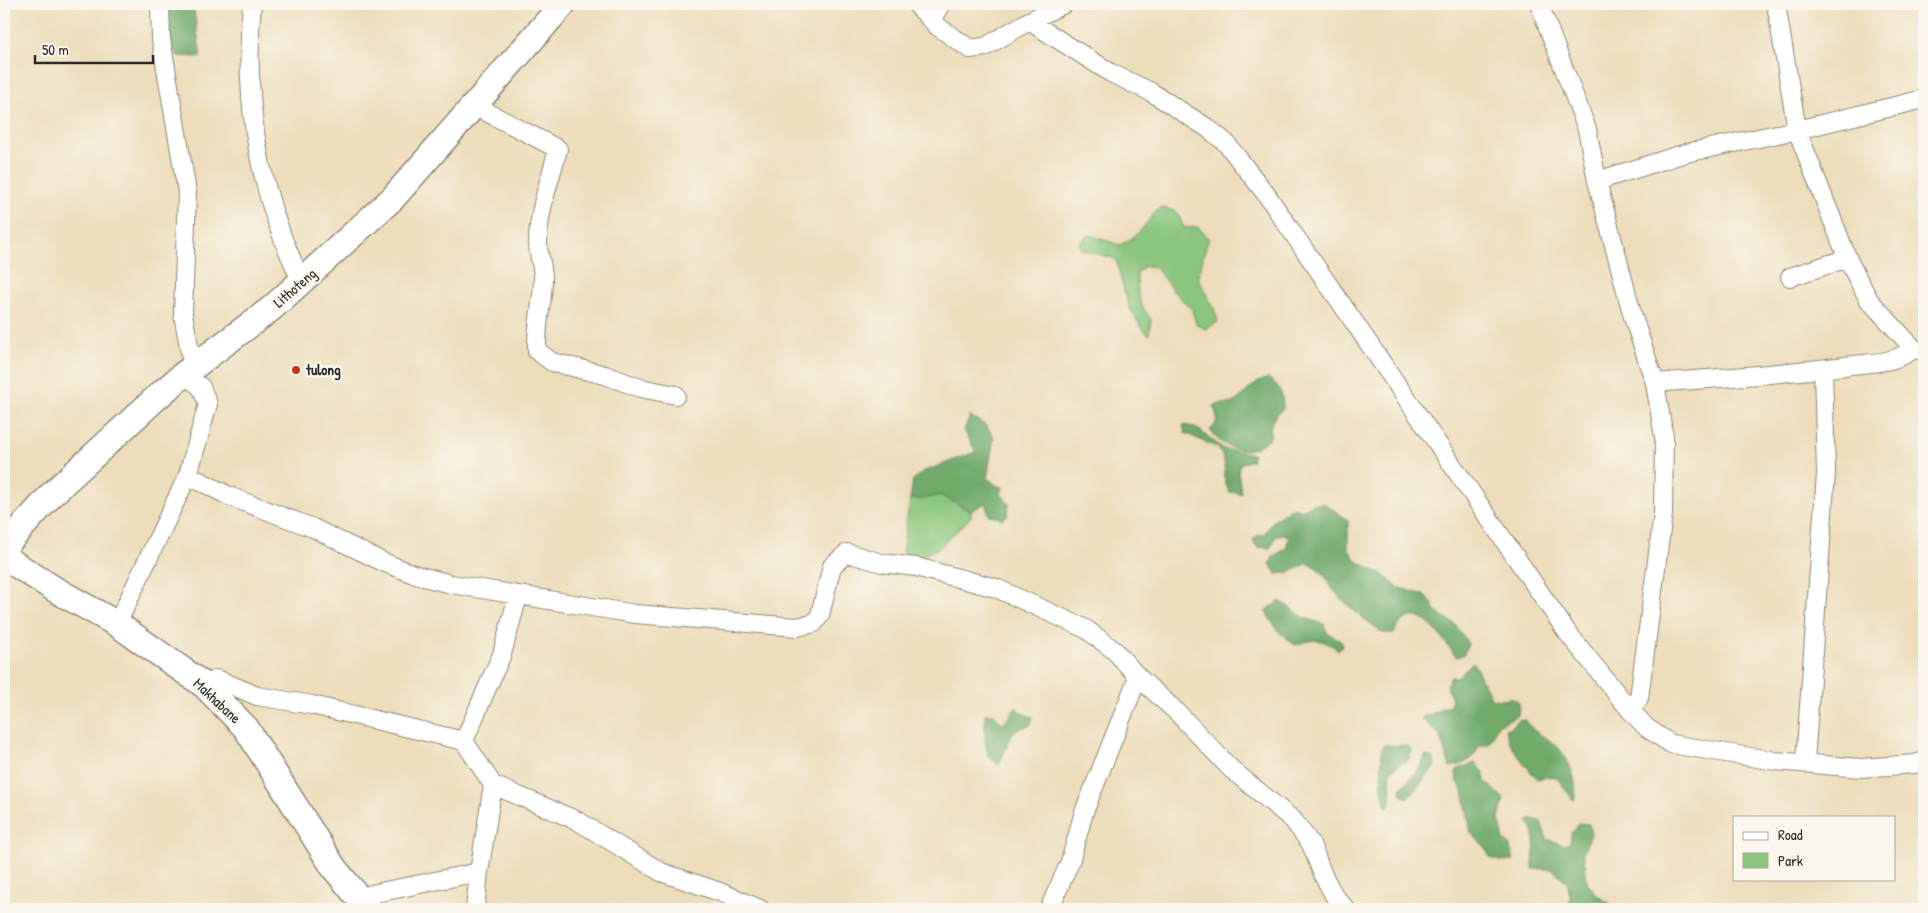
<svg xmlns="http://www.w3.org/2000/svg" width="1928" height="913" font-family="'Patrick Hand',sans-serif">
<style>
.green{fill:#8ac67b;stroke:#5a7853}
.forest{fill:#6fab6b;stroke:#4d6b4b}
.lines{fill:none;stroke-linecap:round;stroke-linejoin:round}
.street-casing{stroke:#8c8472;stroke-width:20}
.secondary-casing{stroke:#8c8472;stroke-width:28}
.street{stroke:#fff;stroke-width:18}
.secondary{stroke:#fff;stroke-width:25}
.poi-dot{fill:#c8321e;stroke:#fbf7ec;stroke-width:2}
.labels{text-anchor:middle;stroke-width:5;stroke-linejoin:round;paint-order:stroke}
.street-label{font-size:15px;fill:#2b2b2b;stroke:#fbf7ec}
.poi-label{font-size:15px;font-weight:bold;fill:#2b2b2b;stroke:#fbf7ec;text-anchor:start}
</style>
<rect width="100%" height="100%" fill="#fbf7ec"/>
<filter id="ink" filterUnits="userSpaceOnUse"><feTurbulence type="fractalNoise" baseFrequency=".02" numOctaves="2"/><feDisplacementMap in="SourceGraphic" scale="10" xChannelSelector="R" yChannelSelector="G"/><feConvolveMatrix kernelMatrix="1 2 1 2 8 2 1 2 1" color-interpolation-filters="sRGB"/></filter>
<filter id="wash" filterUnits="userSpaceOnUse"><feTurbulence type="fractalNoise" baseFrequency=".0096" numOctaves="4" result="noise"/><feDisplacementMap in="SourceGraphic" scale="20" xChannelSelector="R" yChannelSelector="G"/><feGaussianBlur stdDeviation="1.12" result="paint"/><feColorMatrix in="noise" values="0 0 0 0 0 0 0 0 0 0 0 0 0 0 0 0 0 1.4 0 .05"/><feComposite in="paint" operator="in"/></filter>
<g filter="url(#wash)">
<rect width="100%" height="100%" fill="#edddba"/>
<!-- green -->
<path class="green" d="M1161 207 1177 212 1184 228 1198 227 1209 239C1203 251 1203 264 1198 277 1204 292 1215 305 1218 322L1205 329 1196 324 1192 310 1174 292 1156 268 1146 266 1137 272C1137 292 1138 303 1151 319L1149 335C1126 313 1124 288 1116 259L1081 249 1079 243 1089 235 1120 245C1145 233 1143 223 1161 207Z
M940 495 971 511V517L939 548 917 558 902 552 910 499H922Z"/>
<!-- forest -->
<path class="forest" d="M162 4H193L201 57 178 56 162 37Z
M1268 378C1281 387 1283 394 1283 409 1272 417 1270 424 1270 437 1265 441 1260 446 1254 448 1238 455 1218 443 1210 430 1219 423 1218 416 1213 406 1221 402 1229 406 1236 401 1247 392 1254 382 1268 378Z
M970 416 985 425 994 437 987 478 997 486 1003 487 1001 494 1009 504 1008 515 1002 519 989 515 985 503 971 511 940 495 922 499H910L913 480 922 472 976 452 964 430Z
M1183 425 1195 427 1224 449 1253 454 1251 461 1241 463 1238 470 1241 493 1229 492 1225 481 1224 459 1218 448 1185 433Z
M1314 504H1325L1348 520V549L1357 561 1383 575 1397 587 1424 595 1431 601 1436 612 1456 625 1468 644 1463 655 1456 657C1441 637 1415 593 1394 633H1382C1366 620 1350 609 1337 594 1323 579 1331 575 1308 563L1289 573 1276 574 1270 564 1273 557 1286 548 1289 536 1283 534 1276 536 1270 548 1257 547 1253 540 1258 535 1265 533 1273 521 1291 508 1301 510Z
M1280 601 1305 618 1324 624 1327 633 1339 639 1343 645 1338 650C1320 637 1314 639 1295 645L1279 632 1265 611Z
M1473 662 1492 699 1505 700 1511 697 1519 702 1518 715 1498 725 1489 744 1479 746C1473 761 1466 764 1450 767L1439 734 1421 719 1425 715C1435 715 1439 707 1449 707L1452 698C1447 690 1446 685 1451 677H1457Z
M1016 707 1021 713 1033 717 1031 724 1013 732 999 765 988 756 985 740V714H994L1002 724 1009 718Z
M1518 720H1526C1532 732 1542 735 1552 742 1568 754 1580 783 1574 801L1557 778 1547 776 1538 779C1527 769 1507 743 1505 729L1512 727Z
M1384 745 1406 746 1412 750 1409 759 1390 771 1391 804 1387 807C1378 789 1383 767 1381 749Z
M1425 756 1434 758 1435 766 1408 798 1401 795V789C1409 778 1422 770 1425 756Z
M1475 763 1484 772 1485 781 1504 799 1499 819 1504 839 1509 844 1514 860 1499 861 1490 857 1484 846 1471 833 1463 790 1457 780 1456 773 1458 769Z
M1531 818 1541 822 1547 839 1563 845 1570 843 1571 833 1579 823 1589 824 1591 835 1583 852 1588 884 1597 895 1618 909H1562L1571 900 1567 882 1552 869H1533C1532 853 1540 836 1528 822Z"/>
</g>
<g filter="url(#ink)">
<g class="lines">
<!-- street casing -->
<g class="street-casing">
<path id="street" d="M160 4 161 39 187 192 183 314 193 368
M252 4C243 100 259 195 302 282
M916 4 937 26 970 49 985 47 1029 21 1111 73 1151 92 1209 129 1226 143 1266 194 1567 632 1630 710 1647 728 1671 744 1775 761 1861 768 1915 764 1924 761
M1539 4 1587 129 1597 181 1633 317 1655 383 1664 437 1663 514 1639 698 1630 710
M1776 4 1797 130 1849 262 1869 300 1914 349 1924 351
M931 20 941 4
M1029 21 1064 4
M475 106 558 149C550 180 538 211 538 243 538 256 544 268 543 282 542 306 536 325 537 351L552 362 605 375 640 388 676 395
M1597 181 1686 153 1797 130 1924 99
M1790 277 1848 258
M1655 383C1719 378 1782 374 1845 366 1872 362 1890 365 1914 349
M188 475 231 497 313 528 383 562 416 575 451 584 635 614 797 627 814 623 820 615 832 566 847 553 882 563 916 567 996 588 1086 629 1115 651 1138 677 1178 713 1231 769 1293 820 1311 844 1323 875 1335 897 1346 909
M117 624 188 475 208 404 201 387 184 374
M204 685 217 679 257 696 312 705 464 741 493 785 578 821 661 872 720 892 760 909
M464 741 502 654 518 596
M1805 762 1826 473 1823 370
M362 903 371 894 479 872
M475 909 479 872 493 785
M1049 909 1070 862 1084 812 1138 677"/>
</g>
<!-- secondary casing -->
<g class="secondary-casing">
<path id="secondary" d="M4 547 52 494 156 398 184 374 272 308 393 198 563 4
M4 557 56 590 117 624 204 685 246 728 334 868 368 909"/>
</g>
<!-- street -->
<use href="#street" class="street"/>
<!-- secondary -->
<use href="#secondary" class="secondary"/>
</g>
</g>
<!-- markers -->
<circle class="poi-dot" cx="296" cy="370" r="5"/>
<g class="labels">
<!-- street labels -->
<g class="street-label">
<text transform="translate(295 288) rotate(-41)" y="5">Lithoteng</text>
<text transform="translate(217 701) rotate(43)" y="5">Makhabane</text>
</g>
<!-- poi labels -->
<g class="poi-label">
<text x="306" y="375">tulong</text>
</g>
</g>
<!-- margin -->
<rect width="1928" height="913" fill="none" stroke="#fbf7ec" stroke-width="20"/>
<!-- legend -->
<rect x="1733" y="816" width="162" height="65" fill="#fbf7ec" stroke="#a8a59f"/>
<rect x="1743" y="832" width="25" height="8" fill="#ffffff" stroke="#a8a59f"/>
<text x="1778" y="840" font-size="15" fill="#2b2b2b">Road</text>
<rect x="1743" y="853" width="25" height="15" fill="#8ac67b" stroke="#a8a59f"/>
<text x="1778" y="866" font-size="15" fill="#2b2b2b">Park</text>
<!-- scale -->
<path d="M35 55v8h118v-8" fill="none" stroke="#2b2b2b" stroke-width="2.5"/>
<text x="42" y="55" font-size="15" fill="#2b2b2b" stroke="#fbf7ec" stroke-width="4" paint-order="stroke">50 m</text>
</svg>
